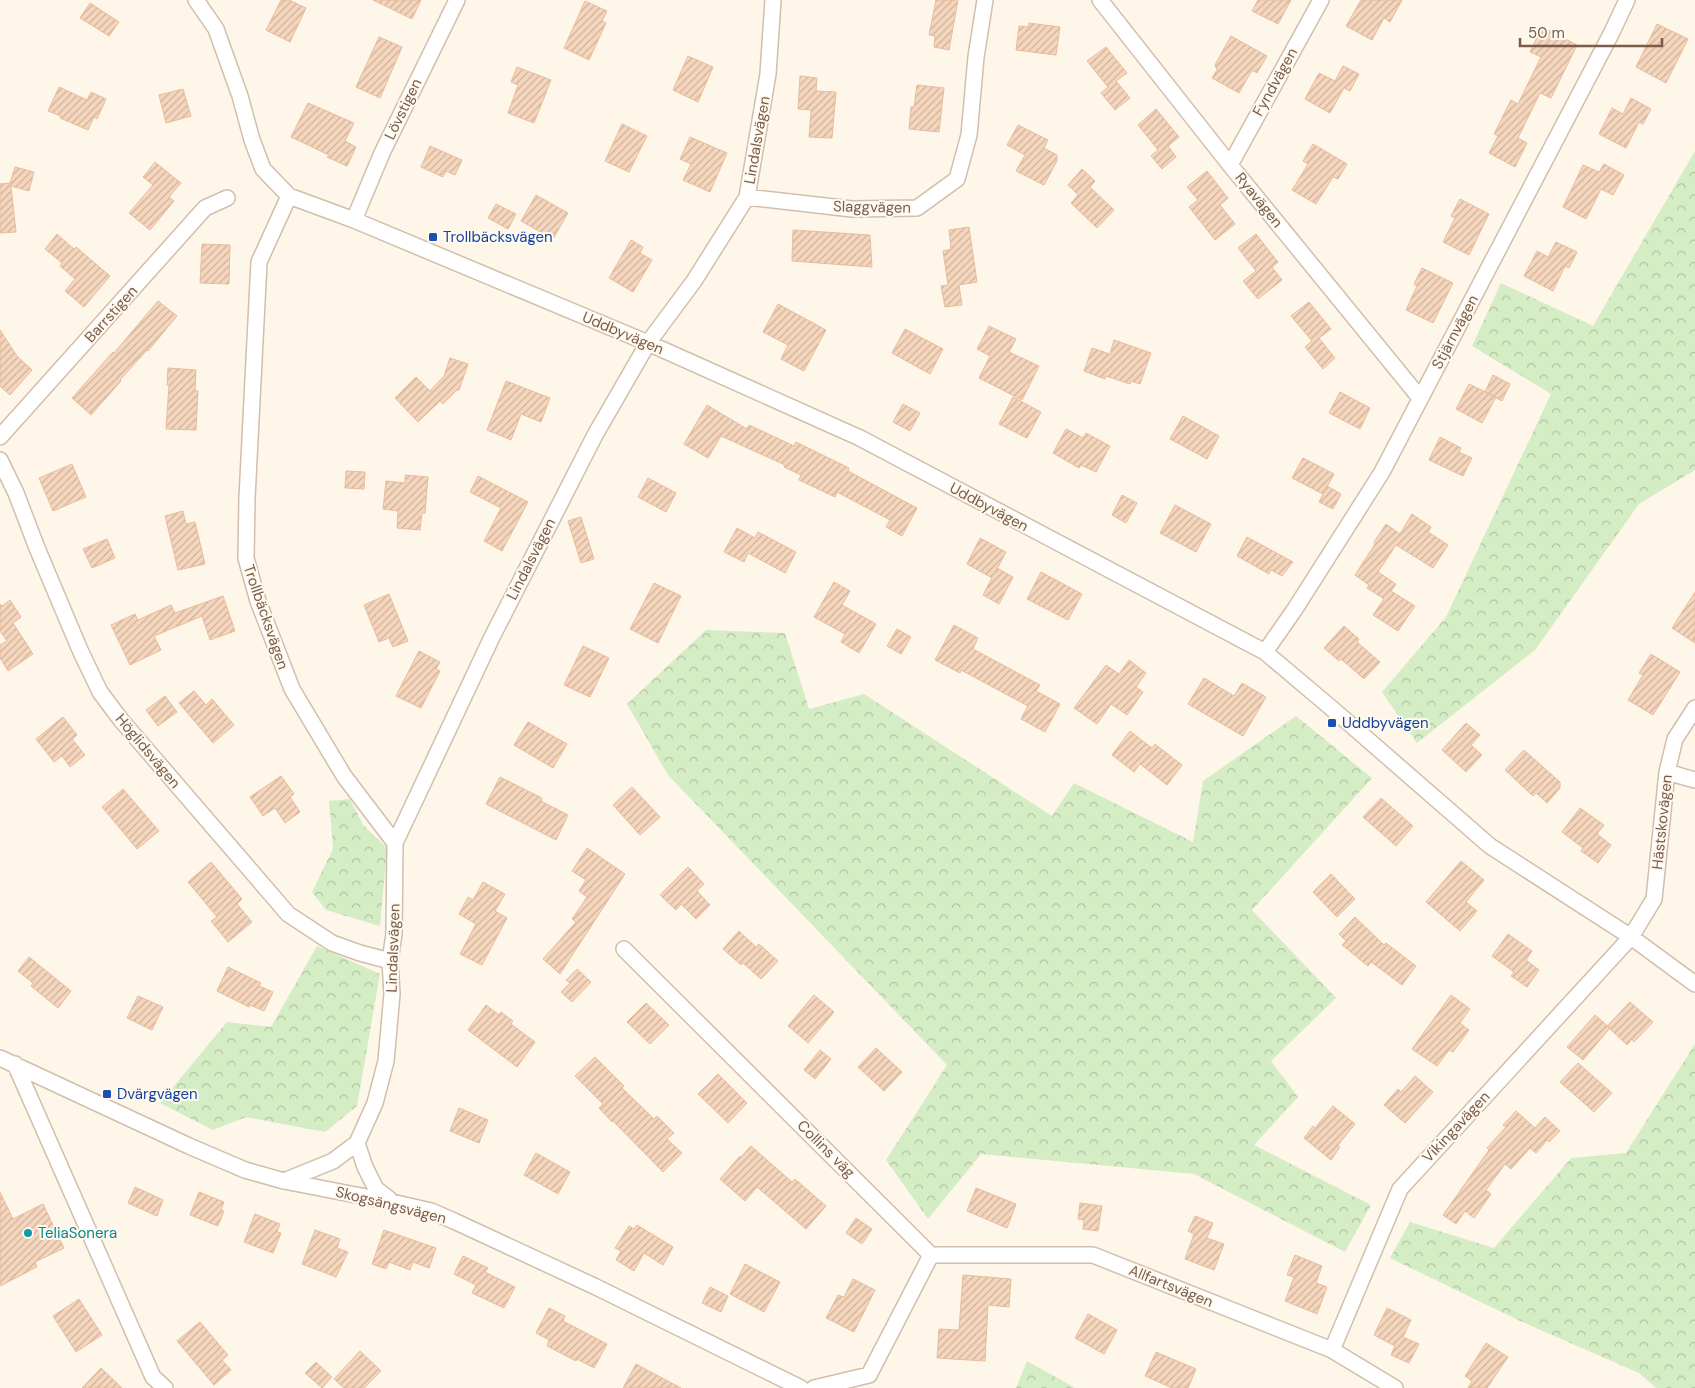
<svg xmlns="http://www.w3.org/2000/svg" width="1695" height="1388" font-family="'DM Sans',sans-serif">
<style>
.forest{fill:url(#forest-crowns)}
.building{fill:url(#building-hatch);stroke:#e9bc9c}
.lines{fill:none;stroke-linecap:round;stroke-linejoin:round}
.minor-casing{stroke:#d2beac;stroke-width:18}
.minor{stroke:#fff;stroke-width:15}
.transit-dot{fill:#1a4fb4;stroke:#fffaf0;stroke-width:2}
.culture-dot{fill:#0f9aa8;stroke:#fffaf0;stroke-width:2}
.labels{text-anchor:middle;stroke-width:4;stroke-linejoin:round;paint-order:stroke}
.street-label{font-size:15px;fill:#7b5c49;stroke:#fffaf0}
.transit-label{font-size:15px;fill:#164399;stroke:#fffaf0;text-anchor:start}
.culture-label{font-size:15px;fill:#0d838f;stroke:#fffaf0;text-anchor:start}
</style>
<defs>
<pattern id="forest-crowns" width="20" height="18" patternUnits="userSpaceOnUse" patternTransform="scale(1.25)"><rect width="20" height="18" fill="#d4edc5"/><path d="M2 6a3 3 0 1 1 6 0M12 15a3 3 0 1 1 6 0" fill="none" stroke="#b1c3a2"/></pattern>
<pattern id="building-hatch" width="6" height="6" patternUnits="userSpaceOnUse" patternTransform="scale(1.25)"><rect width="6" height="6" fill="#f5d6bd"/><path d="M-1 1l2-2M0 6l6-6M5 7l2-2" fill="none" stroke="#cbb19c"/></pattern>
</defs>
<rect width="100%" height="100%" fill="#fef6e8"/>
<!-- forest -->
<path class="forest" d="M1695 151V470L1639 504 1535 650 1417 743 1382 692 1446 617 1551 394 1472 346 1501 283 1593 326Z
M706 630 785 633 809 709 864 694 1052 816 1074 783 1193 842 1203 781 1296 716 1372 778 1252 910 1336 998 1271 1061 1298 1097 1254 1145 1371 1205 1345 1252 1194 1174 981 1154 928 1219 886 1160 947 1065 668 775 627 704Z
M350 799 363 825 387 848 380 926 326 910 312 892 333 849 329 801Z
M317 946 380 974 357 1106 325 1132 246 1117 213 1130 160 1103 227 1022 271 1027Z
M1695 1044V1388H1656L1639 1373 1518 1320 1390 1258 1410 1222 1494 1248 1571 1158 1626 1153Z
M1027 1361 1075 1388H1016Z"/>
<!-- building -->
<path class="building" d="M281 0H289L306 8 290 42 266 30Z
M373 0H421L412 19Z
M936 0H958L949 50 934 47 935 36 929 35Z
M1258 0H1291L1278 24 1252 11Z
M1361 0H1402L1390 22 1384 18 1372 40 1346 26Z
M585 1 607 11 602 21 606 23 589 60 564 48Z
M90 3 119 22 109 36 80 18Z
M1029 23 1060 27 1056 55 1016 50 1019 26 1028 27Z
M1657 24 1688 39 1666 83 1636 67Z
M1542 27 1577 45 1551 98 1540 93 1518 138 1527 143 1515 167 1489 153 1498 136 1494 134 1511 100 1518 104 1541 57 1530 52Z
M1231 36 1267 56 1257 73 1252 70 1239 93 1212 78 1217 70 1215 65Z
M379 37 402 47 380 98 356 87Z
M1106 47 1127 73 1116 81 1130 98 1115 110 1101 93 1108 87 1087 61Z
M688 56 713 67 698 102 673 90Z
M1343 66 1359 74 1350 91 1344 88 1330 113 1305 99 1319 73 1335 81Z
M517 67 551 80 534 123 508 113 518 85 511 82Z
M800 76 817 78 816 91 836 92 832 138 809 137 811 110 798 109Z
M917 85 944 88 939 132 909 129 911 107H914Z
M59 87 87 100 91 92 106 99 97 119 94 117 88 130 60 118 61 116 48 111Z
M183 89 191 116 166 123 159 95Z
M1631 98 1651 109 1643 124 1639 122 1626 148 1599 134 1612 108 1623 114Z
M308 103 354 123 345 141 356 147 347 166 327 157 329 155 291 137Z
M1156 109 1179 137 1168 146 1176 157 1162 169 1151 156 1158 150 1138 125Z
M622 124 647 136 629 172 605 161Z
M1018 125 1048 140 1044 148 1057 155V161L1044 185 1016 171 1025 155 1007 145Z
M690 137 727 153 710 192 683 180 691 164 680 159Z
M1313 144 1347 164 1338 179 1333 177 1316 204 1292 190 1308 164 1303 161Z
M430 146 462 160 455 175 446 171 443 177 421 167Z
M155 162 181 183 169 197 174 201 150 230 129 213 153 185 143 177Z
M1604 164 1624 175 1613 195 1601 189 1586 219 1563 207 1583 165 1599 172Z
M15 167 34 172 29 191 11 186 16 232 0 233V184L10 183Z
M1082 169 1095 181 1090 187 1114 210 1097 228 1071 203 1078 195 1068 185Z
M1207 171 1228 198 1220 205 1235 224 1215 240 1189 207 1198 200 1187 187Z
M536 195 568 213 553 239 521 221Z
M1460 199 1489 214 1469 255 1443 242 1455 218 1451 216Z
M496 204 516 214 508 229 488 218Z
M969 227 977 282 959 285 962 305 945 307 941 286 948 285 943 251 951 249 949 230Z
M793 230 870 235 872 267 792 261Z
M57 234 74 249 76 247 110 276 84 307 65 291 75 279 60 266 62 263 45 249Z
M1256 234 1278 262 1272 267 1282 280 1258 299 1243 281 1256 271 1238 248Z
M631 240 643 247 640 253 652 260 633 292 609 278Z
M1556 242 1577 252 1569 268 1565 266 1553 291 1524 276 1537 251 1548 257Z
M202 244 230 245 229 284 200 283Z
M1422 268 1453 283 1433 323 1406 310 1417 286 1414 284Z
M158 301 177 316 148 351 147 350 120 380 121 381 91 415 72 398 113 352 114 353Z
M1309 302 1331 329 1319 338 1335 358 1323 369 1305 347 1312 341 1291 316Z
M778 304 826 330 804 371 781 359 788 345 763 332Z
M989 326 1016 339 1009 352 1039 366 1022 400 979 378 990 356 977 349Z
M905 329 943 349 930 374 892 353Z
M0 330 17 356 32 370 10 395 0 386Z
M1114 340 1151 353 1140 384 1131 381 1130 384 1106 376 1105 379 1084 371 1092 348 1110 354Z
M450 358 468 364 459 390H457L443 404 440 401 418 422 395 398 416 377 431 392 430 391 444 376Z
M168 368 196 370 195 390 198 391 196 430 166 429 169 385H167Z
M1493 375 1510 384 1502 401 1485 392Z
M506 381 550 398 541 422 521 414 511 440 487 430Z
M1469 384 1496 397 1482 423 1456 409Z
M1340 392 1370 408 1360 429 1329 413Z
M1013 397 1041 412 1027 438 999 424Z
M903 404 920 413 910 431 893 422Z
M707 405 747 429 749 425 794 446 796 442 849 468 848 471 917 508 902 536 886 527 890 520 837 492 835 497 799 480 801 475 784 467 785 465 721 436 708 458 684 444Z
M1183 416 1219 436 1207 459 1170 439Z
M1066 429 1083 438 1086 433 1110 446 1096 472 1081 465 1079 468 1053 453Z
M1440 437 1461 448 1459 452 1472 458 1463 476 1429 460Z
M1303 458 1334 474 1323 494 1327 486 1341 494 1333 509 1319 502 1323 494 1292 478Z
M72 464 86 497 53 511 39 478Z
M346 471 365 472 364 489 345 488Z
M405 475 428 477 425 513H422L420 530 397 528 398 511 383 509 386 481 405 483Z
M478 476 528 502 502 551 484 541 501 508 470 492Z
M648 478 676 493 666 512 638 497Z
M1122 495 1137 503 1126 523 1112 515Z
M1175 505 1211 524 1196 552 1160 533Z
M183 511 186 524 195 522 205 564 178 570 165 516Z
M1412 514 1431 527 1428 532 1448 545 1433 568 1396 545 1378 572 1396 584 1391 591 1415 606 1398 631 1373 615 1384 599 1367 588 1369 585 1355 575 1375 544 1374 542 1386 524 1400 534Z
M581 517 594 559 581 563 568 521Z
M737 528 755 538 758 532 796 552 785 573 748 553 744 562 724 552Z
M1247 537 1293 562 1282 576 1271 570 1269 574 1237 556Z
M980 538 1006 552 996 571 997 568 1013 577 999 604 983 595 992 578 967 564Z
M107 539 115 558 92 568 83 549Z
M1041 572 1082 594 1068 620 1027 599Z
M834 582 850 591 842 605 876 624 859 653 841 642 845 634 814 617Z
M654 583 681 596 658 643 630 629Z
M1695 592V643L1672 628Z
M389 594 408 641 393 647 389 638 379 642 364 605Z
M223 596 235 631 210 640 202 616 154 636 161 650 130 665 111 625 135 614 138 620 171 605 175 613Z
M10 600 21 617 13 623 33 654 8 671 0 658V645L7 641 0 631V604L2 606Z
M954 625 978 638 973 649 1040 685 1036 691 1060 704 1045 732 1021 719 1028 706 961 670 960 673 935 660Z
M1344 626 1359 639 1357 642 1380 662 1364 679 1341 659 1339 661 1324 648Z
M897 629 911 637 901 654 887 646Z
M583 646 609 658 590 697 564 685Z
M419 651 440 662 436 669 440 671 421 708 396 696Z
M1651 654 1680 672 1653 715 1628 700 1643 675 1639 673Z
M1129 660 1146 673 1136 687 1143 692 1127 715 1111 704 1097 724 1074 708 1106 665 1119 674Z
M1204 678 1234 696 1242 683 1266 697 1243 736 1188 704Z
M194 691 206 705 212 699 234 725 213 743 179 703Z
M165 696 177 712 158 726 146 710Z
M63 717 77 735 72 739 85 755 70 767 62 756 54 762 36 739Z
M528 722 567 744 553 768 514 745Z
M1466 723 1480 735 1471 745 1482 755 1466 772 1442 750Z
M1130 731 1152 748 1155 744 1182 765 1167 785 1140 764 1134 772 1112 755Z
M1524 750 1560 782V788L1547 803 1536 793 1533 796 1505 770Z
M281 776 294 794 290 797 300 812 285 823 275 808 263 816 250 797Z
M500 777 542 798 541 801 568 815 556 840 486 804Z
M632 787 660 817 640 835 613 805Z
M123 789 159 831 137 849 102 807Z
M1381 798 1413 826 1396 846 1363 817Z
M1580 808 1604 825 1597 834 1611 845 1598 863 1581 851 1583 848 1562 832Z
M587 848 625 874 560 974 543 959 576 922 572 919 587 897 579 891 586 880 572 871Z
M1461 861 1484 880 1466 902 1477 911 1460 931 1426 902Z
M211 862 242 899 237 904 252 922 228 942 211 921 217 917 188 882Z
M688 867 704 884 697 891 710 905 696 919 681 904 676 910 660 895Z
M1331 874 1355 899 1337 917 1313 892Z
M483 882 505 894 495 911 507 918 482 965 460 954 476 924 459 914 468 897 473 900Z
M1355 917 1384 945 1386 943 1416 966 1402 985 1371 962 1368 966 1342 945 1346 941 1339 934Z
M739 931 756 947 759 944 778 961 761 979 743 963 741 965 723 949Z
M1508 934 1532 951 1526 960 1539 970 1527 987 1511 976 1514 972 1492 956Z
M29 957 71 991 58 1008 31 986 33 983 18 971Z
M228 967 261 983 259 986 273 992 264 1011 250 1005 249 1007 217 991Z
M577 969 591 982 572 1002 561 992 570 983 566 980Z
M814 995 834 1012 808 1043 788 1026Z
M1451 995 1470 1009 1460 1023 1469 1030 1453 1052 1449 1050 1437 1066 1412 1049Z
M138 996 163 1007 152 1030 127 1018Z
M1630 1002 1653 1022 1634 1042 1632 1039 1627 1045 1607 1026Z
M646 1003 669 1025 650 1044 627 1022Z
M486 1005 499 1015 501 1012 513 1021 511 1024 535 1042 517 1067 468 1030Z
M1595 1015 1610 1028 1583 1060 1567 1047Z
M876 1048 902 1072 884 1091 858 1067Z
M820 1050 831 1059 815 1079 804 1070Z
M595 1057 624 1086 622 1088 654 1119 657 1116 674 1133 667 1139 682 1153 663 1172 613 1121 612 1122 599 1108 603 1104 575 1076Z
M1578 1063 1612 1093 1594 1112 1560 1082Z
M718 1074 747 1103 728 1123 698 1094Z
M1415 1076 1433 1092 1405 1123 1384 1105 1398 1089 1401 1092Z
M1333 1106 1355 1124 1338 1145 1340 1147 1331 1160 1304 1138 1313 1126 1315 1128Z
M459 1108 488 1120 479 1143 450 1131Z
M1516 1111 1535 1128 1545 1117 1560 1131 1549 1142 1547 1140 1536 1153 1530 1148 1511 1169 1505 1164 1486 1190 1491 1194 1474 1218 1465 1211 1456 1224 1443 1215 1489 1150 1487 1148 1506 1127 1503 1125Z
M751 1146 792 1182 795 1179 826 1206 806 1229 757 1187 745 1201 720 1179 740 1156 741 1157Z
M536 1153 570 1172 558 1194 524 1175Z
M135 1187 163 1200 157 1216 128 1203Z
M976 1188 1016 1204 1007 1228 967 1211Z
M0 1192 13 1219 43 1204 64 1248 35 1262 37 1267 0 1286Z
M199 1192 224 1202 221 1210 224 1211 218 1226 190 1215Z
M1080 1203 1102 1206 1098 1231 1083 1229 1084 1220 1078 1219Z
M255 1214 280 1224 277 1232 281 1233 273 1253 244 1242Z
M1195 1216 1213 1223 1207 1238 1224 1244 1214 1270 1185 1259 1194 1234 1188 1231Z
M856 1218 872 1229 862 1244 846 1233Z
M637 1225 673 1247 663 1265 644 1253 634 1271 616 1260 621 1251 615 1248 629 1226 634 1229Z
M315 1230 340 1239 337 1248 348 1252 336 1277 302 1264Z
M384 1230 436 1248 429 1268 413 1262 410 1270 389 1262 386 1269 372 1264Z
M1295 1255 1322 1266 1316 1283 1327 1287 1317 1314 1285 1301 1294 1277 1287 1275Z
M463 1256 488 1268 485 1272 515 1287 504 1308 472 1293 476 1285 454 1274Z
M745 1264 780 1282 764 1312 730 1294Z
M963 1275 1011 1279 1009 1307 988 1305 985 1361 937 1358 939 1329 959 1330Z
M853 1279 875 1290 854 1332 826 1318 838 1295 844 1297Z
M710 1287 728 1296 721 1312 702 1303Z
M79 1299 102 1335 76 1352 53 1316Z
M549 1308 565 1316 563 1321 607 1344 594 1368 577 1359 576 1361 547 1346 549 1340 536 1333Z
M1387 1308 1411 1320 1403 1337 1419 1344 1409 1363 1391 1355 1395 1346 1374 1335Z
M1088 1314 1117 1330 1104 1354 1075 1338Z
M200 1322 228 1355 222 1360 231 1370 214 1385 177 1341Z
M1486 1343 1508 1357 1487 1388H1468L1472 1381 1465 1376Z
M360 1351 381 1371 364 1388H344L334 1379Z
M1156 1352 1196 1369 1188 1388H1172L1145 1376Z
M316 1362 332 1377 322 1388 305 1373Z
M636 1364 681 1388H623Z
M101 1368 122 1388H82Z"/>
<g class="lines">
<!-- minor casing -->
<g class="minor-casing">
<path id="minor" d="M196 0 216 29 240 96 252 140 263 169 289 196 354 220 648 343 860 438 1265 652 1336 712 1490 846 1631 937 1695 984
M1100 0 1230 165 1420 398
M1230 165 1321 0
M289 196 259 262 247 498 246 558 258 601 292 689 344 776 395 843
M747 197 852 209 917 208 957 179 969 135 976 57 985 0
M354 220 382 153 457 0
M0 437 205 208 227 198
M0 460 16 493 37 548 80 650 100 692 121 720 288 914 332 943 360 953 390 961
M1265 652 1295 609 1382 472 1611 34 1627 0
M1667 772 1695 780
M624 949 931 1255 869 1375 814 1388
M0 1058 189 1146 245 1170 284 1181 392 1202 431 1211 454 1221 594 1286 801 1388
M15 1064 153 1377 165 1388
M357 1143 365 1167 376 1189 389 1199
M284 1181 333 1161 357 1143 375 1103 386 1061 392 994 390 961 394 934 395 843 492 637 595 435 648 343 694 281 747 197 768 74 773 0
M931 1255H1093L1332 1350 1395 1388
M1332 1350 1400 1189 1631 937 1654 899 1667 772 1675 739 1695 708"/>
</g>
<!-- minor -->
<use href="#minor" class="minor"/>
</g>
<!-- markers -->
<g class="transit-dot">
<rect x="428" y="232" width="10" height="10" rx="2.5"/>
<rect x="1327" y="718" width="10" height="10" rx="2.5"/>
<rect x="102" y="1089" width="10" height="10" rx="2.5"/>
</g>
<circle class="culture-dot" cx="28" cy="1233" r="5"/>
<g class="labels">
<!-- street labels -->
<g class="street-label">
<text transform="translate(1275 82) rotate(-61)" y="5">Fyndvägen</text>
<text transform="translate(403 109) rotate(-64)" y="5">Lövstigen</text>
<text transform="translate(757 140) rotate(-80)" y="5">Lindalsvägen</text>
<text transform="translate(1259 200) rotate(51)" y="5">Ryavägen</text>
<text transform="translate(872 207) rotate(1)" y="5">Slaggvägen</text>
<text transform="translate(111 314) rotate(-48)" y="5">Barrstigen</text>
<text transform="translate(1455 332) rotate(-62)" y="5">Stjärnvägen</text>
<text transform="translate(623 333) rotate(23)" y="5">Uddbyvägen</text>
<text transform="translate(989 507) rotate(28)" y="5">Uddbyvägen</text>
<text transform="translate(531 559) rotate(-63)" y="5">Lindalsvägen</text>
<text transform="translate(266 617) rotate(71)" y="5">Trollbäcksvägen</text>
<text transform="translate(148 751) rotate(50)" y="5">Höglidsvägen</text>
<text transform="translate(1662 822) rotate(-84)" y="5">Hästskovägen</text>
<text transform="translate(393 948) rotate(-88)" y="5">Lindalsvägen</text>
<text transform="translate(1456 1127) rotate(-47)" y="5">Vikingavägen</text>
<text transform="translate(826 1149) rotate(45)" y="5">Collins väg</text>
<text transform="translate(391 1205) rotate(14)" y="5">Skogsängsvägen</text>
<text transform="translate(1171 1286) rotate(22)" y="5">Allfartsvägen</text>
</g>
<!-- transit labels -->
<g class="transit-label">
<text x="443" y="242">Trollbäcksvägen</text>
<text x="1342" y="728">Uddbyvägen</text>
<text x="117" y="1099">Dvärgvägen</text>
</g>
<!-- culture labels -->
<g class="culture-label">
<text x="38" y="1238">TeliaSonera</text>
</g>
</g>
<!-- scale -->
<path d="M1520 38v8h142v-8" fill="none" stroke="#7b5c49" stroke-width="2.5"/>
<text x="1528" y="38" font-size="15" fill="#7b5c49" stroke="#fffaf0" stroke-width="4" paint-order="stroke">50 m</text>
</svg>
